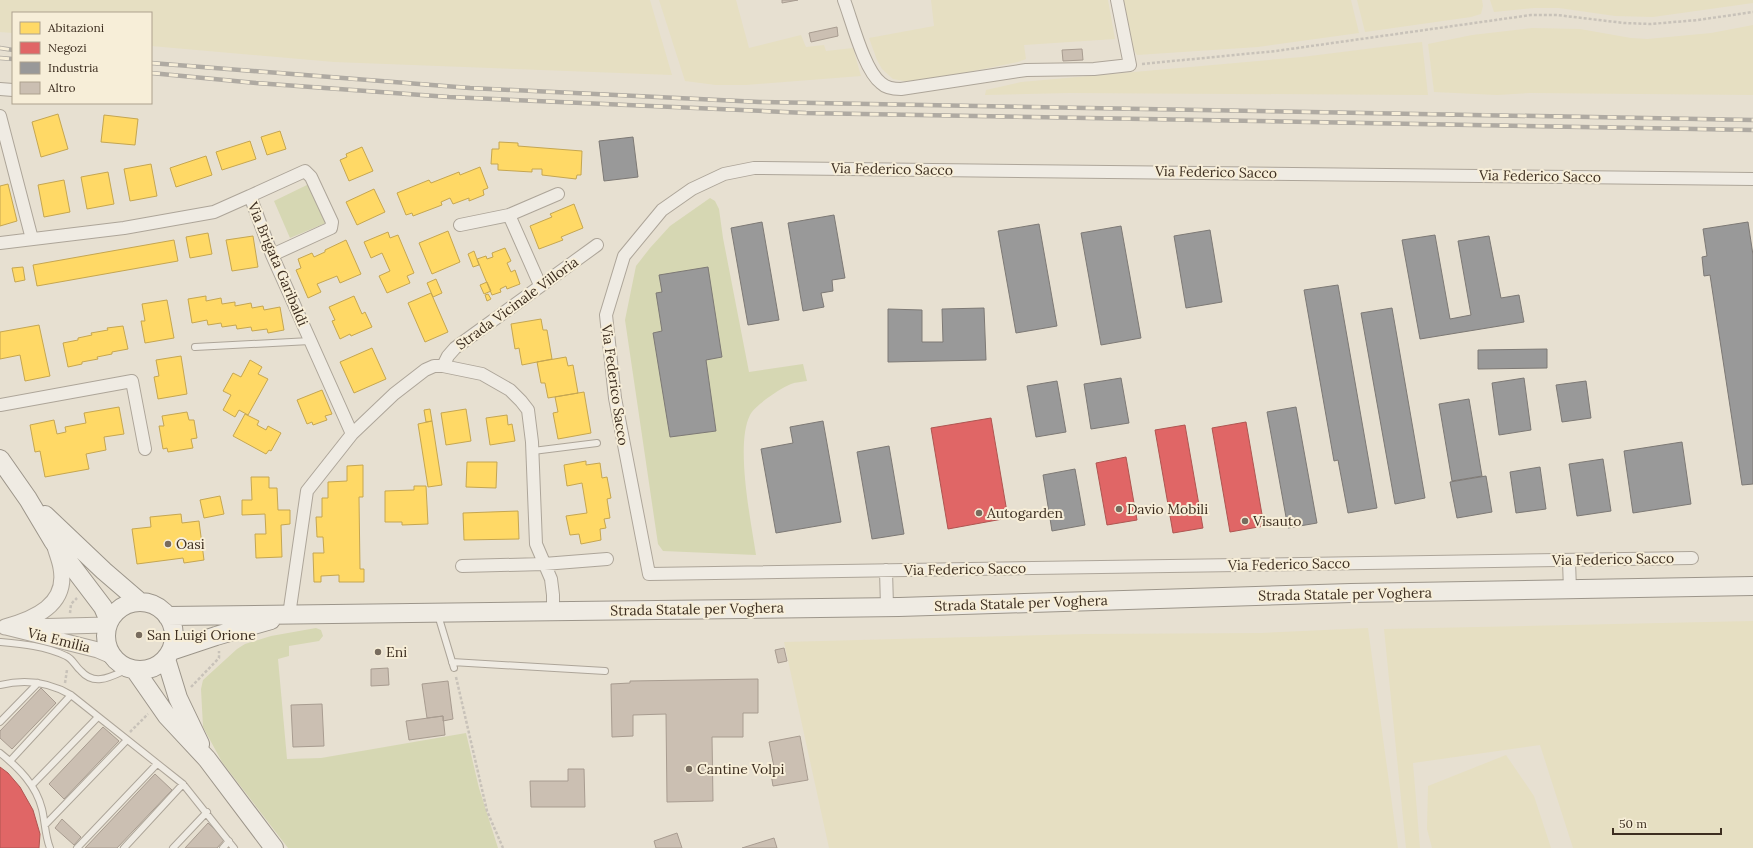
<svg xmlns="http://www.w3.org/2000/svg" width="1753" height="848" font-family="Lora,serif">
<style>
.farmland{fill:#e6dfc2}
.green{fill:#d6d7b3}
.homes{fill:#ffd966;stroke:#c5a651}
.shops{fill:#e06666;stroke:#af5551}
.industry{fill:#999;stroke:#7d7975}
.building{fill:#cbbfb2;stroke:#a89c90}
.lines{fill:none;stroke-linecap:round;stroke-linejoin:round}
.service-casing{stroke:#ada599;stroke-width:8}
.minor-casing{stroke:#ada599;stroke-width:14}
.tertiary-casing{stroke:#ada599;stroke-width:17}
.secondary-casing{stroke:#9c958a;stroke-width:20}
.path{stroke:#c8c2b9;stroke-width:2.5;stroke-dasharray:3 2;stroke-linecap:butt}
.service{stroke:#efebe3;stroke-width:6}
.minor{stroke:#efebe3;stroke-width:12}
.tertiary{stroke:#efebe3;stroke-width:15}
.secondary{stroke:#efebe3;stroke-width:18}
.rail-casing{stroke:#afaaa2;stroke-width:4.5}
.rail{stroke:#f7eed8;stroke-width:3;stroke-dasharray:9;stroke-linecap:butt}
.poi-dot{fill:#786c5e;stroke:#f7eed8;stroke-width:1.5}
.labels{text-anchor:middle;stroke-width:4;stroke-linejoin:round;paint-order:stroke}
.street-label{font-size:14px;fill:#3d2e20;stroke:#f7eed8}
.poi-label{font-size:14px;fill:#3d2e20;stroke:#f7eed8;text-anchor:start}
</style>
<rect width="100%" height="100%" fill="#e7e0d1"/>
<!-- farmland -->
<path class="farmland" d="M0 0H650L672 75 334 62 151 46V13H13V33L0 32Z
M659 0H736L749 48 801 35 806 47 824 45 826 51 853 48 861 76 746 85H716L685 81Z
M931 0H1108L1115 39 1024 45 1026 59 1018 62 934 79 909 82 893 79 882 69 877 60 869 38 934 26Z
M1122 0H1351L1359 33 1258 47 1137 55 1132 47Z
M1357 0H1482L1483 6 1481 14 1471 17 1365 32Z
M1490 0H1753V3L1653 17 1615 16 1559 8H1534L1494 12Z
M1753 25V95L1530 93 1497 95 1434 92 1428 44 1472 35 1532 28 1580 29 1631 38 1647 39 1711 33Z
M1422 42 1428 95 1069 93 985 95 986 90 1021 82 1302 57Z
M1753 621V848H1573L1540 745 1413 763 1420 848H1406L1384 629Z
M1368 628 1398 848H829L784 642 1085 634 1261 633Z
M1506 755 1534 796 1551 848H1432L1427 829 1428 786Z"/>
<!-- green -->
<path class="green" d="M309 184 328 222 290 238 274 201Z
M710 198 715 201 719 209 723 238 749 372 803 364 807 381C802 382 796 382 791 384 781 388 755 405 750 415 735 445 751 521 756 555L663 551 658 544 625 320 636 266 650 248 670 226Z
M316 628 321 630 323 636 319 641 289 646V656L278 659 287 759 321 758 466 733 479 788 498 848H288L222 762 203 727 201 689 203 680 237 649 245 644 271 636Z"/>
<!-- homes -->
<path class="homes" d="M58 114 68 149 41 157 32 122Z
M104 115 138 119 135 145 101 142Z
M280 131 286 149 267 155 261 137Z
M250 141 256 159 222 170 216 152Z
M499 142 518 143V146L582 151 581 175H577L576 179 542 175V169H532V172L498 170V164H491L492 149H499Z
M362 147 373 171 349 181 340 160 347 157 346 154Z
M206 156 212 175 176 187 170 168Z
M151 164 157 196 130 201 124 169Z
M480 167 488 188 483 190 484 195 469 201V198L453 204 450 198 441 202 442 205 413 216 412 213 406 215 397 193 429 180 431 183 459 172 460 175Z
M108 172 114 204 87 209 81 177Z
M64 180 70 212 44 217 38 185Z
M8 184 17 221 0 226V186Z
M374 189 385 212 357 225 346 202Z
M574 204 583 228 561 237 563 240 539 249 530 226 552 217 550 214Z
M448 231 460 262 432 274 419 243Z
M388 232 390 238 398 235 414 273 407 276 410 283 387 293 379 276 390 271 382 253 371 258 364 242Z
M208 233 212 254 190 258 186 237Z
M253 236 258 267 232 271 226 240Z
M174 240 178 261 37 286 33 265Z
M346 240 361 274 340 283 337 276 317 284 321 292 308 298 296 270 301 268 298 259 312 253 314 257 325 252V250Z
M505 248 511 261 507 263 511 272 515 270 520 284 507 289 506 286 500 289 501 292 492 295 477 259 486 256 487 259 493 257 492 253Z
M474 251 479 265 473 267 468 254Z
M23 267 25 280 15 282 12 268Z
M436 279 442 293 433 297 427 283Z
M487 282 491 291 484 294 480 285Z
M431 293 448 332 425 342 408 303Z
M488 294 491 299 487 301 485 295Z
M206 296V301L221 298 222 304 235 302V306L251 303 252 308 263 306 264 310 280 307 284 330 268 333 267 329 252 331 251 327 237 329 236 325 222 327 221 323 208 325 207 320 192 323 188 299Z
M354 296 362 314 365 312 372 327 351 336 350 334 340 339 332 321 335 320 329 307Z
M167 300 174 338 145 343 141 321H145L142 304Z
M541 319 543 330H547L552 359 522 365 519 348 515 349 511 324Z
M39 325 50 376 25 381 20 355 0 359V332Z
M123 326 128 349 112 352V354L97 357 98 359 82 362V364L68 367 63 343 78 340V338L92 335 91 333 108 330 107 328Z
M372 348 386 379 354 393 340 362Z
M181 356 187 394 158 399 154 377 159 376 156 360Z
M566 357 568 366 573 365 578 393 548 398 545 383H541L537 362Z
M250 360 262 367 258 374 268 379 248 415 239 410 235 417 223 410 231 395 223 391 233 373 241 377Z
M322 390 332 414 325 416 327 420 313 425 312 422 307 424 297 400Z
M584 392 591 433 558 439 553 413 558 412 555 397Z
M119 407 124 434 104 437 106 450 86 454 89 469 45 477 40 451 35 452 30 425 54 420 57 434 66 432 65 427 86 423 84 413Z
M430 409 432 421 426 422 424 410Z
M466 409 471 441 446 445 441 413Z
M187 412 189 420H194L197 438 191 439 193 448 168 452 167 448 163 449 159 426H164L162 416Z
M245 414 259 421 257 425 266 430 268 426 281 433 271 451 269 450 266 454 233 436Z
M507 415 508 425 512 424 515 441 490 445 486 418Z
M432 421 442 485 428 487 418 424Z
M586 461V465L600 463 602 478 607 477 611 498 607 499 610 518 604 519 606 528 600 529 601 540 581 544 579 534 570 535 566 516 587 513 582 483 567 486 564 465Z
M467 462H497L496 488 466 487Z
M363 465V497H359L360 569H364V582H339V575L321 576V582H314L313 553H324L323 537H317L316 517H322V498H328V482L347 481V466Z
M251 477H269V488H277L278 510H290V524L281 525 282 557 256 558 255 534H266L265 514 242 515V500H252Z
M414 486H426L428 524 402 525V522H385V491L414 490Z
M220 496 224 514 204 518 200 500Z
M518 511 519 539 464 540 463 513Z
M181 514 182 523 199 521 204 560 184 563 183 558 137 564 132 529 151 527 150 517Z"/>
<!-- shops -->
<path class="shops" d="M991 418 1008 518 948 529 931 428Z
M1246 422 1264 526 1230 532 1212 428Z
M1185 425 1203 528 1173 533 1155 430Z
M1126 457 1137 520 1107 525 1096 463Z
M0 767 8 773 20 787 33 810 40 834 39 848H0Z"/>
<!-- industry -->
<path class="industry" d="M633 137 638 177 604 181 599 141Z
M834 215 845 278 832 280 833 291 821 293 824 307 803 311 788 223Z
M762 222 779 320 748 325 731 228Z
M1748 222 1753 255V484L1742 485 1710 275 1704 276 1702 257 1707 256 1703 229Z
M1039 224 1057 326 1016 333 998 231Z
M1121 226 1141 338 1101 345 1081 233Z
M1210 230 1222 302 1186 308 1174 236Z
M1435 235 1450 319 1471 315 1458 241 1489 236 1501 298 1519 295 1524 322 1420 339 1402 240Z
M708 267 722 357 706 360 716 431 670 437 653 333 662 331 656 293 662 292 659 275Z
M1338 285 1377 508 1348 513 1338 460 1334 461 1304 290Z
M984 308 986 360 888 362V309L922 310V342H943L942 309Z
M1392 308 1425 498 1395 504 1361 313Z
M1547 349V368L1478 369V350Z
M1121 378 1129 423 1091 429 1084 384Z
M1524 378 1531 430 1499 435 1492 383Z
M1057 381 1066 432 1036 437 1027 386Z
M1586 381 1591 418 1562 422 1556 385Z
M1469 399 1482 476 1452 481 1439 404Z
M1296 407 1317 523 1288 528 1267 412Z
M823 421 841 522 776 533 761 449 793 443 790 427Z
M1682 442 1691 504 1633 513 1624 451Z
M889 446 904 534 872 539 857 452Z
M1603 459 1611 511 1577 516 1569 464Z
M1540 467 1546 509 1516 513 1510 472Z
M1075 469 1085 525 1052 531 1043 475Z
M1486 476 1492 512 1457 518 1450 482Z"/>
<!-- building -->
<path class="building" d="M782 0H798L782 3Z
M837 27 838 36 811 42 809 33Z
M1082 49 1083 60 1063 61 1062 50Z
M784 648 787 661 778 663 775 650Z
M388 668 389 685 371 686V669Z
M758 679V713H743V737H712L713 801 667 802 666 714 633 715V736L612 737 611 684 630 683V681Z
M448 681 453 719 443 721V716L427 718 422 684Z
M41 688 56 703 12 749 0 738V731Z
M322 704 324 746 293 747 291 705Z
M443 716 445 735 409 740 406 721Z
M103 727 119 741 64 799 49 784Z
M800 736 808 780 773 786 770 768 774 767 769 742Z
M568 769H584L585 807H531L530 781H568Z
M155 774 172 790 117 848H85Z
M62 819 81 837 74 845 55 828Z
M208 823 225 839 217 848H185Z
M677 833 682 848H656L654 841Z
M774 838 777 848H742Z"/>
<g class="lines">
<!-- service casing -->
<g class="service-casing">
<path id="service" d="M195 347 310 341
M533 451 597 443
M438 615 454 668
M0 642C22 644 45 646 66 656 73 659 75 666 81 671 95 687 112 676 128 669
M452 662 605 671
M0 685C25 679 49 682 71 695L183 784 234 848
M0 722 38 683
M0 753C19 768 36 785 42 809 45 821 45 836 50 848
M10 761 71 695
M32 785 98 717
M45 825 127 740
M77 848 157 764
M124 848 183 784
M173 848 207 812
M223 848 229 841"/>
</g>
<!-- minor casing -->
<g class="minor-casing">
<path id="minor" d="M844 0C852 21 864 70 881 83 886 88 894 89 901 89L1026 70 1094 69 1130 65 1117 0
M0 89 13 90
M0 116 32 239
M250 196 305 171 311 177 332 222 331 228 272 255
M509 215 558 194
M460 225 509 215 540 285
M0 243 124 228 214 212 250 196 272 255 352 434
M443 366 448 356 455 348 597 245
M0 405 132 381 145 449
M1692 558 649 574 615 398 606 315 624 256 662 210 692 189 724 174 754 168 1753 179
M1569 561 1570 590
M462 566 544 564 607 559
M886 570 887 607
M289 615 307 491 352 434 394 394 425 370 434 366H443L482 374 510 390 521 401 528 410 532 442 536 544 551 579 553 595V611"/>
</g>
<!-- tertiary casing -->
<g class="tertiary-casing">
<path id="tertiary" d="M5 627C34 619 68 605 61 568 60 561 57 554 55 547
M6 627 98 650 112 656
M27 627 107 625"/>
</g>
<!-- secondary casing -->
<g class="secondary-casing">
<path id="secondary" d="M0 459 28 499 53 541 103 607 109 621
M45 515 104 571 140 602
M106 636a34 34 0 1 1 68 0a34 34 0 1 1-68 0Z
M167 616 899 607 1351 593 1753 586
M171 651 216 636 271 620
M166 659 178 698 200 744
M135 670 167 716 207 759 274 848"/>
</g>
<!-- path -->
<path class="path" d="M1142 64 1276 51 1531 15H1557L1624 23 1651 24 1698 20 1753 12
M70 613 71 604 77 598
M456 677 487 811 503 848
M65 683 67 670
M191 687 219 658V651
M130 732 148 714"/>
<!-- service -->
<use href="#service" class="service"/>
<!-- minor -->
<use href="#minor" class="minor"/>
<!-- tertiary -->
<use href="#tertiary" class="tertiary"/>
<!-- secondary -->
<use href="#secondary" class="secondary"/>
<!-- rail casing -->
<g class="rail-casing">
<path id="rail" d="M0 48 13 50
M0 58 13 59
M151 63 470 88 760 102 1753 120
M151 73 256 83 449 97 806 113 1753 130"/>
</g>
<!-- rail -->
<use href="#rail" class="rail"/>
</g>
<!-- markers -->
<g class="poi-dot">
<circle cx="1119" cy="509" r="4"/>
<circle cx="979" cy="513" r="4"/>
<circle cx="1245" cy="521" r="4"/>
<circle cx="168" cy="544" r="4"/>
<circle cx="139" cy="635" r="4"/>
<circle cx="378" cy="652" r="4"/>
<circle cx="689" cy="769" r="4"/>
</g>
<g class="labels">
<!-- street labels -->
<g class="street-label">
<text transform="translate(892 169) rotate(1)" y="5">Via Federico Sacco</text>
<text transform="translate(1216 172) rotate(1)" y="5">Via Federico Sacco</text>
<text transform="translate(1540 176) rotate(1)" y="5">Via Federico Sacco</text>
<text transform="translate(278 264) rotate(67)" y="5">Via Brigata Garibaldi</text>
<text transform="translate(517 303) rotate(-36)" y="5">Strada Vicinale Villoria</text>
<text transform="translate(615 385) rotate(82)" y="5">Via Federico Sacco</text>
<text transform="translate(1613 559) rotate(-1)" y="5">Via Federico Sacco</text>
<text transform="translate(1289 564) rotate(-1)" y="5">Via Federico Sacco</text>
<text transform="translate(965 569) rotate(-1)" y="5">Via Federico Sacco</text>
<text transform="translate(1345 594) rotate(-1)" y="5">Strada Statale per Voghera</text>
<text transform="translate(1021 603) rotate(-2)" y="5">Strada Statale per Voghera</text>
<text transform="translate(697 609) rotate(-1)" y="5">Strada Statale per Voghera</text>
<text transform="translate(59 640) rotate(14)" y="5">Via Emilia</text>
</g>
<!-- poi labels -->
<g class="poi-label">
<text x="1127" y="514">Davio Mobili</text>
<text x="987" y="518">Autogarden</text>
<text x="1253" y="526">Visauto</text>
<text x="176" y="549">Oasi</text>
<text x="147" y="640">San Luigi Orione</text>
<text x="386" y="657">Eni</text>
<text x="697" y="774">Cantine Volpi</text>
</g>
</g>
<!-- legend -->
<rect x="12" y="12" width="140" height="92" fill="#f7eed8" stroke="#ada18e"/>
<rect x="20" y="22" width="20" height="12" fill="#ffd966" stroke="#ada18e"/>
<text x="48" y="32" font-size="12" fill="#3d2e20">Abitazioni</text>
<rect x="20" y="42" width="20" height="12" fill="#e06666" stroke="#ada18e"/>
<text x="48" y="52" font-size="12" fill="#3d2e20">Negozi</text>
<rect x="20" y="62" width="20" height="12" fill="#999999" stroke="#ada18e"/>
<text x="48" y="72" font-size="12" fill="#3d2e20">Industria</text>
<rect x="20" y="82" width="20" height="12" fill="#cbbfb2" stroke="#ada18e"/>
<text x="48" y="92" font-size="12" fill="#3d2e20">Altro</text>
<!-- scale -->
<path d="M1613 828v6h108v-6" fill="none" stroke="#3d2e20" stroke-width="2"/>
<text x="1619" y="828" font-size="12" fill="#3d2e20" stroke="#f7eed8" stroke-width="3" paint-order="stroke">50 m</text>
</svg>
